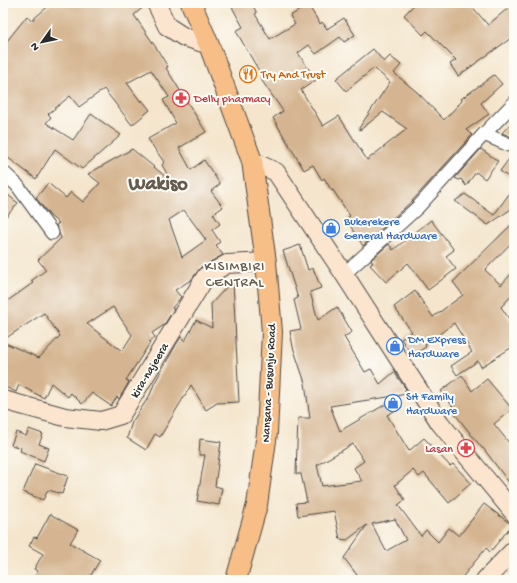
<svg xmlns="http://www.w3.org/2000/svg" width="517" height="583" font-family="'Gochi Hand',sans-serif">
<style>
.building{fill:#d5b591;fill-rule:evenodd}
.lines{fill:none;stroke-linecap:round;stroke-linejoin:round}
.street-casing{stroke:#494743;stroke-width:15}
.secondary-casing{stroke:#494743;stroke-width:20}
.primary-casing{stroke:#494743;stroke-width:22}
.street{stroke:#fff;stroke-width:13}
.secondary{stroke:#fce5cf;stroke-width:18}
.primary{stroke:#f7be87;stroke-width:20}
.labels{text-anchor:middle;stroke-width:4;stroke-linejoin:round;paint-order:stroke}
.food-label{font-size:12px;fill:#c56008;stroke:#fdfcf7;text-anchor:start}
.health-label{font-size:12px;fill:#be3a42;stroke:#fdfcf7;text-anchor:start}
.shop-label{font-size:12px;fill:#366cbe;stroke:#fdfcf7;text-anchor:start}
.street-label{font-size:12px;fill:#2b2b2b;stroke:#fdfcf7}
.quarter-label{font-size:14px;letter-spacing:1px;fill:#665b4f;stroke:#fdfcf7}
.town-label{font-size:20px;font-weight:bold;fill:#665b4f;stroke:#fdfcf7}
</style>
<rect width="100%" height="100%" fill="#fdfcf7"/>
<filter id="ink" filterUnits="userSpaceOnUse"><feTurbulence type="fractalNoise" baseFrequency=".025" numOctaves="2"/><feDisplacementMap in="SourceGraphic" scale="8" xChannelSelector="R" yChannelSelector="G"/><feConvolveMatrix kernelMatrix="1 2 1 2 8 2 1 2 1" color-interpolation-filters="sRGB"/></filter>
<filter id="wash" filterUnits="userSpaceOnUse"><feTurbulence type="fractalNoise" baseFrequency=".012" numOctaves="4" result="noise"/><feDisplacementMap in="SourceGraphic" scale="16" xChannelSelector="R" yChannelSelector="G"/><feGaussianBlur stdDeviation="0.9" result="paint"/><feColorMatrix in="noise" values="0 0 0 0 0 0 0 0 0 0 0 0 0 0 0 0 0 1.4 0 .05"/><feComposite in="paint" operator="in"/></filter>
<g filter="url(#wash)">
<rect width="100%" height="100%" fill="#f4e5cc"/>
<g id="blocks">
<!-- building -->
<path class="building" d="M52 3H146V5L134 15 157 49 168 67 166 68 206 132 179 148 191 170 204 160 220 184 211 191 223 207 213 214 220 224 212 230 220 242 216 245 223 255 201 267 191 280 175 290 181 297 172 308 174 309 164 325 152 333 155 337 149 342 150 343 126 380 129 382 119 399 117 397 111 406 92 393 82 404 71 393 68 397 51 383 44 398 19 385 16 392 3 386V342L39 358 60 336 44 313 3 340V304L33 283 31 281 46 270 38 260 61 238 56 225 59 223 50 216 36 198 48 183 66 198 71 192 83 202 100 183 88 174 132 149 171 181 162 165 164 162 148 139 176 123 163 100 169 97 151 70 127 83 141 102 142 100 150 110 132 125 104 89 79 107 70 96 48 114 51 117 46 123 73 140 91 114 121 135 82 169 55 149 36 179 3 154V46L27 16 31 21ZM184 210 206 240 182 257 169 220ZM113 307 132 335 122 351 87 324Z
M239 3H251L257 13 255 14 270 39 295 24 290 16 306 6 308 9 310 8 320 24 322 22 327 29 344 18 355 35 344 42 340 37 316 54 309 45 298 53 316 80 301 90 323 126 339 116 367 160 407 129 383 112 360 130 359 128 390 82 374 68 346 91 336 79 373 49 384 62 390 56 401 65 394 73 418 93 444 120 462 101 461 99 494 75 502 84 481 103 489 114 466 130 472 135 412 201 363 246 346 219 350 216 333 190 332 191 324 178 322 180 313 165 304 170 273 118 283 111 260 78 262 76 236 31 243 27 232 7Z
M416 3H469L488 25 514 3V36L458 76 450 64 456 60 427 31 423 35 404 15Z
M514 120V138L502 133Z
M481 149 498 161 485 179 476 172 466 186 461 179 459 180 455 178Z
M512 155H514V181L500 171Z
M514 187V207L488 225 455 201 465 194 494 215Z
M3 191 18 203 3 220Z
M431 220 454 250 446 256 456 269 428 290 408 263 386 282 370 265 373 263 371 260 389 244 393 250Z
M514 222V240L485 270 501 285 514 271V293L501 307 514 326V346L481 367 478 361 457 375 451 366 472 352 454 323 425 345 426 347 412 355 401 339 412 332 394 307 415 291 433 317 463 295 453 282Z
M300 245 308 270 313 268 321 288 310 292 318 320 337 307 352 332 344 337 365 372 371 369 380 384 394 372 406 389 404 391 407 394 330 406 340 431 391 401 396 410 387 415 409 451 424 438 450 466 453 464 471 483 449 503 424 473 419 477 413 470 395 485 405 500 398 505 421 536 426 530 438 542 449 528 459 536 484 504 512 525 490 552 486 548 460 580H369L366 575 360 579 344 558 367 525 347 540 340 539 334 511 298 516 296 503 307 502 301 474H296L298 418H310L305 383 293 347 290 331 301 329 294 300 298 298 283 251ZM353 444 364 461 354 468 362 481 322 486 317 465ZM395 519 406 540 386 551 372 524Z
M233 280 239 402 217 403 206 410 191 385 160 437 155 434 146 450 127 438 132 422 150 395 154 384 177 343 181 337 185 341 196 320 212 328 211 304Z
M462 375 472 391 487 379 512 409 494 424 514 449V489L483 448H482L451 409 453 407 441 391Z
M29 429 43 434 39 444 49 448 44 461 20 451 21 448 11 445 16 432 26 436Z
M200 439 221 442 215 486 222 488 219 505 197 501 205 455H199Z
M35 464 68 476 62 494 48 490 43 500 23 492Z
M50 514 78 530 70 543 100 560 88 580H33L38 571 34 569 43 554 29 546 34 537 37 538Z"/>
</g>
</g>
<g filter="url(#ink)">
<use href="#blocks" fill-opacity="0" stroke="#494743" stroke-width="1"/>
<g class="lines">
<!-- street casing -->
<g class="street-casing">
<path id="street" d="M484 134 514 147
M3 172 17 185 52 233
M344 274 418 207 484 134 514 103"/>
</g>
<!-- secondary casing -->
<g class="secondary-casing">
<path id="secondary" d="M156 3 167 26 184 37 209 45
M252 161 276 172 344 274 440 423 514 513
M3 400 65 417 101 421 121 415 206 276 227 264 266 262
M485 580 514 550"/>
</g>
<!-- primary casing -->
<g class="primary-casing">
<path id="primary" d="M191 3 209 45 252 161 266 262 272 332 267 433 257 505 236 580"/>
</g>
<!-- street -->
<use href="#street" class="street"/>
<!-- secondary -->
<use href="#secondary" class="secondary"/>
<!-- primary -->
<use href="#primary" class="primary"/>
</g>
</g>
<!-- icons -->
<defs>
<g id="restaurant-ring" transform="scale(0.9)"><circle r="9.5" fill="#fdfcf7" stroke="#e8710a" stroke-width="1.5"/><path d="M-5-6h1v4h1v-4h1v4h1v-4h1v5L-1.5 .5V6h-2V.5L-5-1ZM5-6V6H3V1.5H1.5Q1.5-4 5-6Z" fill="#e8710a"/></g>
<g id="pharmacy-ring" transform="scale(0.9)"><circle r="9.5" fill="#fdfcf7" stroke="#e0444e" stroke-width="1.5"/><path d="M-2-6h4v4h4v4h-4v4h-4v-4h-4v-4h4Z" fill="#e0444e"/></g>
<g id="shop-ring" transform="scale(0.9)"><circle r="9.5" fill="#fdfcf7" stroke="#3f7fe0" stroke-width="1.5"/><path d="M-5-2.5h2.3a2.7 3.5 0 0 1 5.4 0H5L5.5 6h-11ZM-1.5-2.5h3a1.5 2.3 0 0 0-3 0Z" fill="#3f7fe0"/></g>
</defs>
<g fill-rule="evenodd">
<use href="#restaurant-ring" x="248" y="74"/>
<use href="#pharmacy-ring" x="181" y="98"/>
<use href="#shop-ring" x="331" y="228"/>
<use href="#shop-ring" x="395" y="346"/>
<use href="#shop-ring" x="393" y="403"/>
<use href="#pharmacy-ring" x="466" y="448"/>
</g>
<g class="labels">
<!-- food labels -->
<g class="food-label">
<text x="261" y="78">Try And Trust</text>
</g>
<!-- health labels -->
<g class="health-label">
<text x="194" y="102">Delly pharmacy</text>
<text x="453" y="452" text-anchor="end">Lasan</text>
</g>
<!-- shop labels -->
<g class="shop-label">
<text x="344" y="225">Bukerekere<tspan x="344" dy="14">General Hardware</tspan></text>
<text x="408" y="343">DM Express<tspan x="408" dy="14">Hardware</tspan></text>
<text x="406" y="400">SH Family<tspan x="406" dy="14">Hardware</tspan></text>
</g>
<!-- street labels -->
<g class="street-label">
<text transform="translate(149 370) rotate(-59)" y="4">kira-najeera</text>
<text transform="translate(268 383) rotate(-87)" y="4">Nansana - Busunju Road</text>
</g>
<!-- quarter labels -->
<g class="quarter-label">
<text x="235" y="270">KISIMBIRI<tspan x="235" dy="16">CENTRAL</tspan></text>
</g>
<!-- town labels -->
<g class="town-label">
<text x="158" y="189">Wakiso</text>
</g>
</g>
<!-- margin -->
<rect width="517" height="583" fill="none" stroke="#fdfcf7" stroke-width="16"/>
<!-- north arrow -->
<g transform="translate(42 42) rotate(237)" stroke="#fdfcf7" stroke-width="3" paint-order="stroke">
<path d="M0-3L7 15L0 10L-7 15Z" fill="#2b2b2b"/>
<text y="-6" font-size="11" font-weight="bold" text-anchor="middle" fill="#2b2b2b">N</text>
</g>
</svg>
